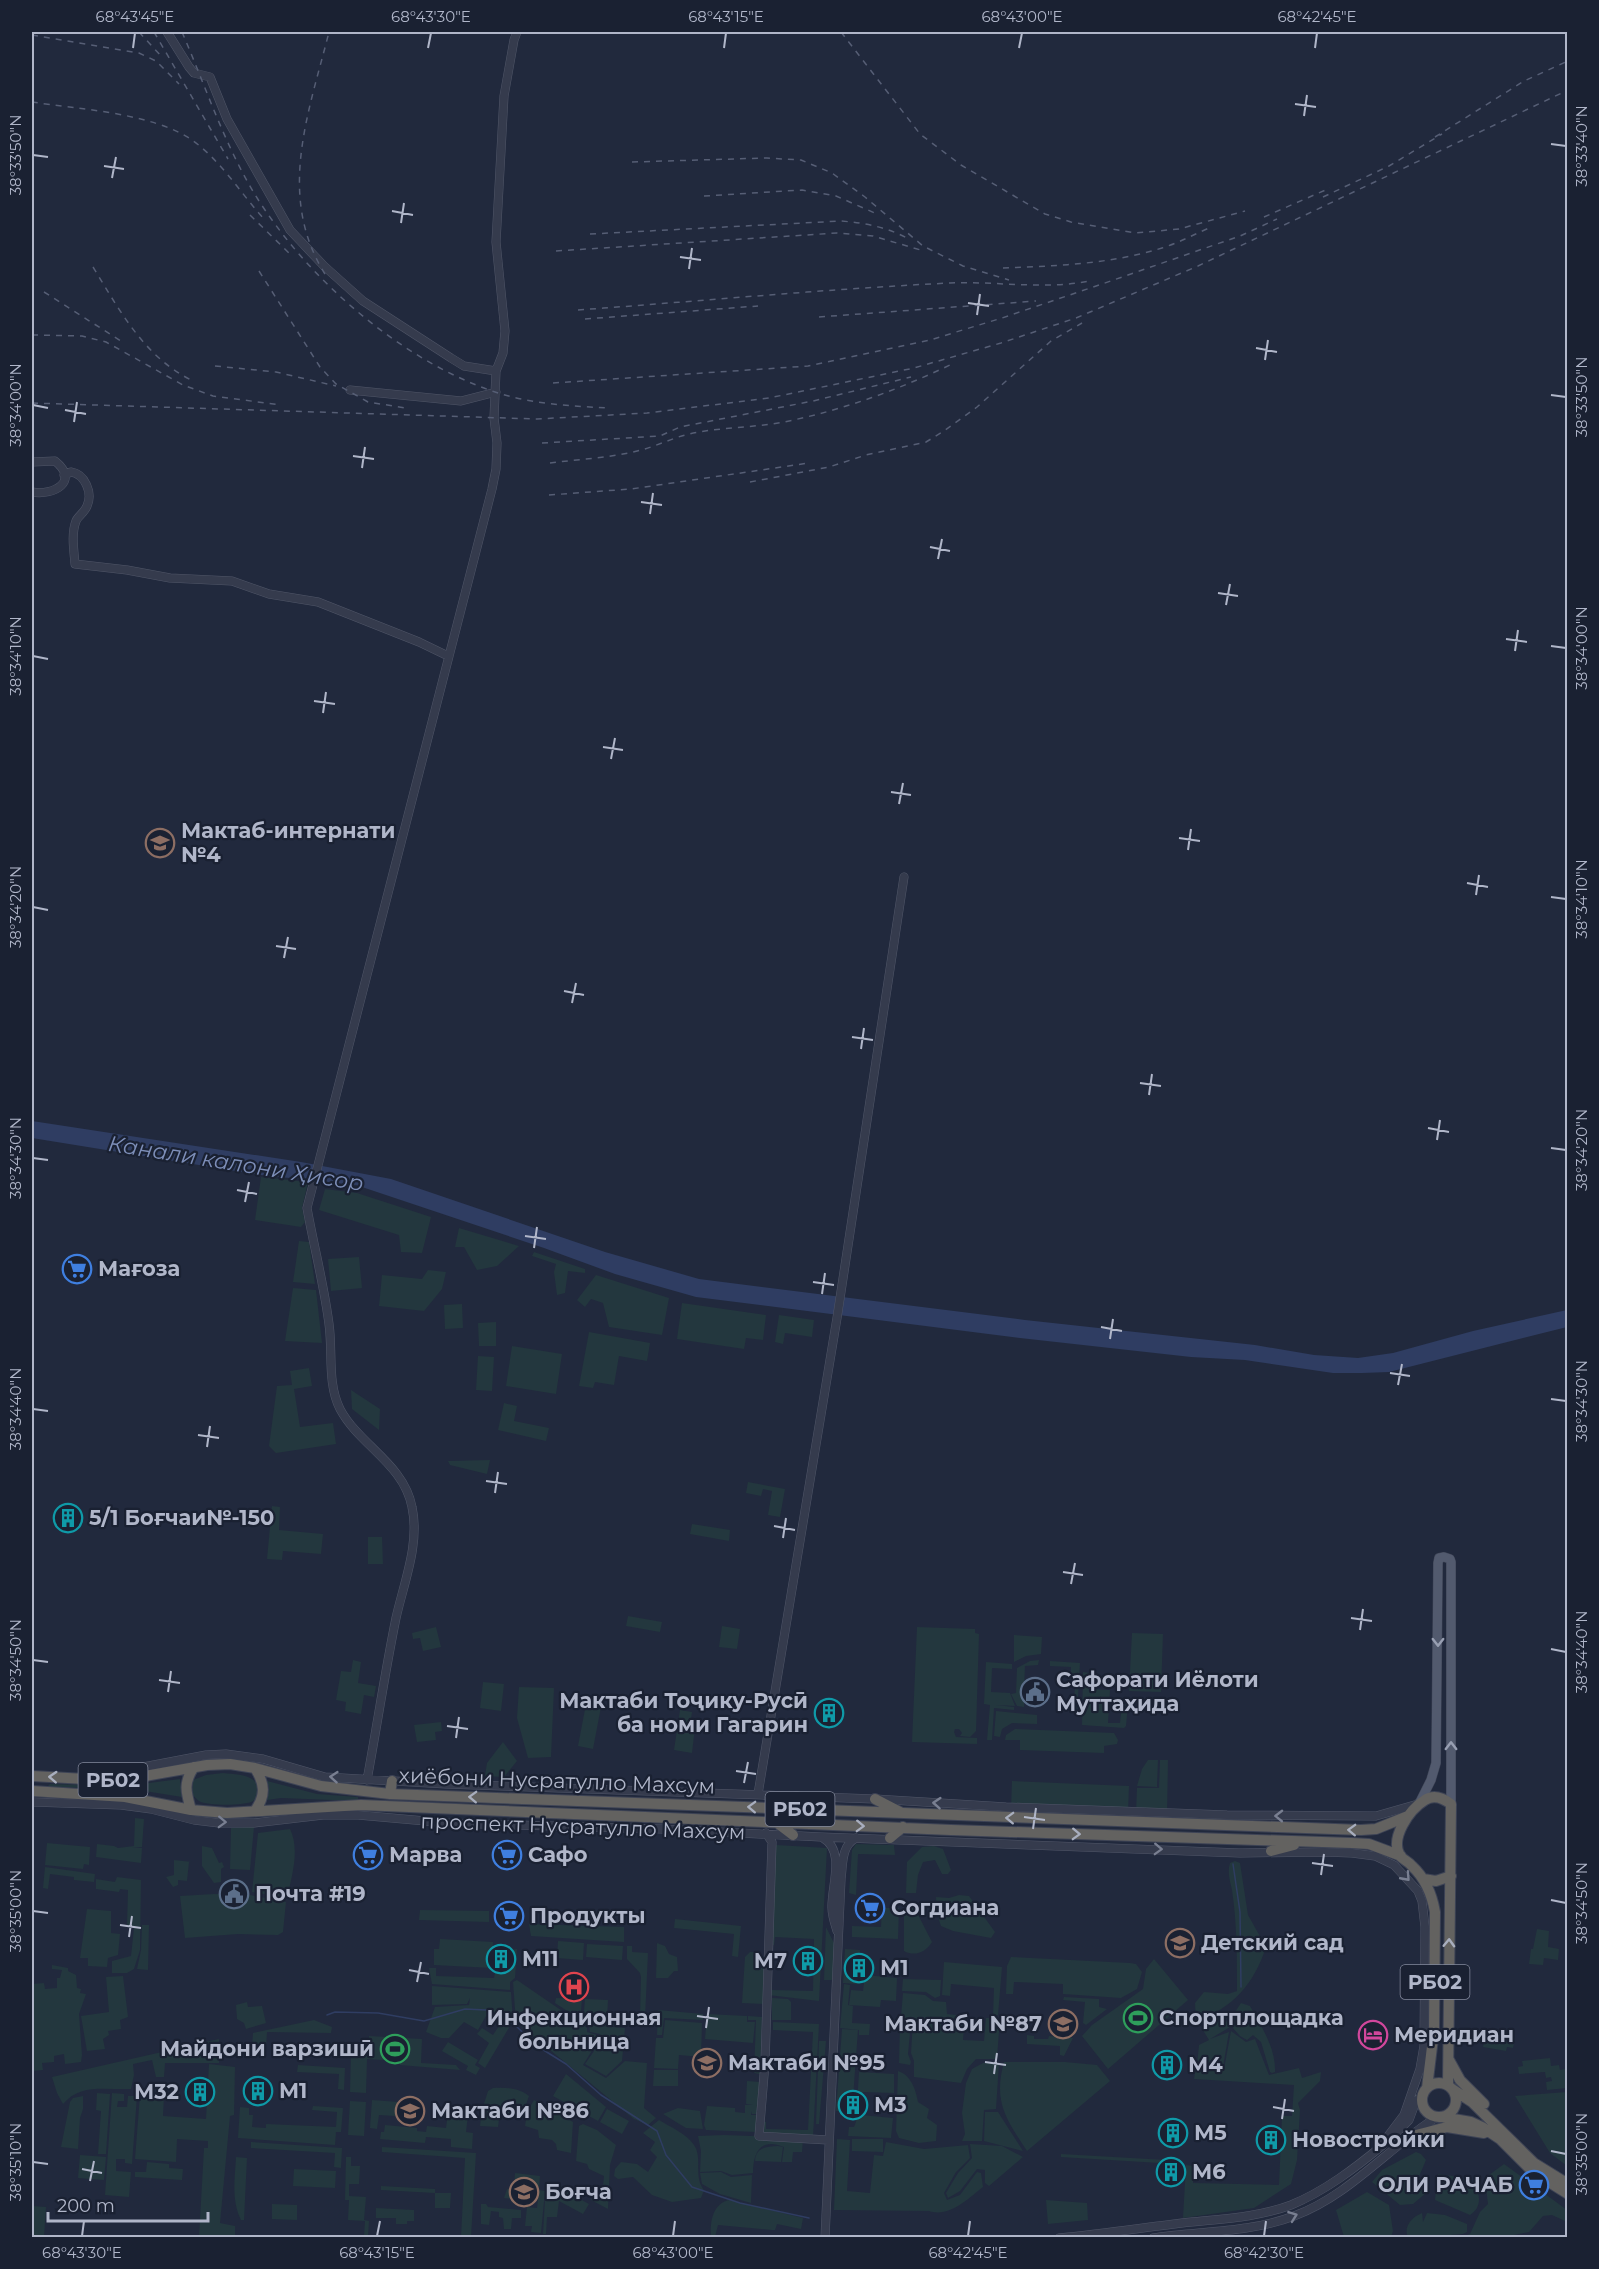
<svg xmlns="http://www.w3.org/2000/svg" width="1599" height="2269" font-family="Montserrat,sans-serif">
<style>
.green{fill:#23373e}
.water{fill:#2f3d62}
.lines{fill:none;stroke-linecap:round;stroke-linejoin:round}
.stream{stroke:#2f3d62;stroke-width:1.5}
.tertiary-casing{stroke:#505668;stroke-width:9}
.primary-casing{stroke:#3e4456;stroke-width:10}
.trunk-casing{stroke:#3d4355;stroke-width:12}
.tertiary{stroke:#353b4d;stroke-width:8}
.primary{stroke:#525a6e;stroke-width:9}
.trunk{stroke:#636260;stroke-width:10}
.rail{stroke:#565e75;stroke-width:1.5;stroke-dasharray:6 6;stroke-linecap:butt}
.oneway{stroke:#989fb2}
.oneway2{stroke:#a8aebe}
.oneway3{stroke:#797f91}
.ticks{fill:none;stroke:#b0b6c9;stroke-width:2}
.labels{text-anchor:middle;stroke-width:4.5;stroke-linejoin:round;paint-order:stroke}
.shield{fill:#1a2132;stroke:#83899c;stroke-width:1.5}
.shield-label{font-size:20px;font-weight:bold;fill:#b0b6c9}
.poi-label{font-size:21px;font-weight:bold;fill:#b0b6c9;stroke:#1a2132;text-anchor:start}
.street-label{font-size:21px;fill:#b0b6c9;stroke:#1a2132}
.water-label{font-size:22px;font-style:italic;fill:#7d8eb8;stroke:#1a2132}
.neatline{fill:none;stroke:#b0b6c9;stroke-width:2}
.ticks-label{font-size:15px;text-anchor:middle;fill:#b0b6c9}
</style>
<rect width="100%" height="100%" fill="#21293d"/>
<!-- green -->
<path class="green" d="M261 1177 308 1182 302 1208 305 1222 301 1227 255 1220Z
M325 1189 357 1193 431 1217 422 1253 401 1252 399 1235 319 1210Z
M459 1228 519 1246 497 1266 477 1270 464 1247H455Z
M299 1241 309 1242 315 1284 293 1282Z
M534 1252 585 1269V1273L568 1271 565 1293 557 1295 554 1272 556 1264 532 1256Z
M359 1257 362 1288 331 1291 328 1259Z
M428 1270 446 1272 442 1289 424 1311 379 1306 382 1275 422 1279Z
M596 1275 669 1298 662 1335 609 1327 603 1303 591 1299 585 1307 577 1300Z
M293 1288 316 1290 322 1343 285 1341Z
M682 1303 766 1315 763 1340 746 1338 744 1349 677 1339Z
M462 1304 463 1328 445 1329 444 1305Z
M779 1315 814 1320 812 1337 785 1333 783 1344 775 1342Z
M496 1322V1346H479L478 1323Z
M589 1332 650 1343 647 1361 619 1356 614 1385 595 1382 593 1388 579 1386Z
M512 1346 562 1354 556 1394 506 1386Z
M478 1356 494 1357 492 1391 476 1390Z
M309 1368 312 1386 294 1389 300 1427 333 1423 336 1444 276 1453 269 1446 277 1386 292 1385 290 1371Z
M351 1390 380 1409 379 1430 352 1409Z
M504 1403 517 1406 514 1421 549 1428 546 1441 498 1430Z
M490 1460 487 1474 450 1465 448 1461Z
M748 1482 785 1489 780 1517 768 1515 772 1491 763 1489 761 1496 746 1493Z
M272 1506 280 1507 279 1530 323 1534 321 1554 283 1551 282 1560 267 1559Z
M692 1524 730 1530 729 1541 690 1534Z
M368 1537H382L383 1564H368Z
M628 1616 662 1622 660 1632 626 1626Z
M722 1626 740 1629 737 1649 719 1647Z
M436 1627 441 1647 423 1651 420 1638 413 1639 412 1633Z
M917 1627 975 1629V1633L979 1634 976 1731 970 1737 960 1736 962 1733 959 1729H955L954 1732 956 1737 977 1738V1744L912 1742Z
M1132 1633 1163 1634 1161 1692 1129 1691Z
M1014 1635 1042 1637 1041 1654 1026 1656 1014 1662Z
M353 1660 361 1662 358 1683 376 1686 374 1697 364 1695 361 1714 345 1711 346 1702 336 1700 341 1671 351 1672Z
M1039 1660 1038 1665 1025 1666 1024 1688H1021V1697L1024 1698V1707L1017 1706 1011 1694 1016 1693 1017 1668 1030 1661Z
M1050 1661 1080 1663 1077 1713 1069 1712 1070 1701H1074L1075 1686H1071V1667L1050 1666Z
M986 1662 1012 1664V1669L992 1668 991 1692 1010 1693 1015 1706 996 1705 1014 1707V1710L994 1708 992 1740H987L990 1705 984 1704Z
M1083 1672 1090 1673V1689L1110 1690 1108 1723H1120L1122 1704H1128L1126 1726 1124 1728 1082 1725Z
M483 1682 504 1684 501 1711 480 1708Z
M519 1687 554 1688 551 1757 528 1758 517 1718Z
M586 1704 601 1707 593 1749 578 1746Z
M680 1710 692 1712 691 1719H696L692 1753 674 1750Z
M996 1711 1037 1715V1724L1012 1723 1002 1729 1000 1737 994 1736Z
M441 1722 442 1731 435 1732 436 1740 417 1742 414 1725Z
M1015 1729 1114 1733 1118 1740 1117 1744 1104 1746V1753L1020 1750V1740H1005L1006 1735Z
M503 1742 517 1761 504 1777 485 1776 487 1763Z
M1148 1760H1158L1157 1787 1137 1786 1142 1769Z
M1160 1760H1168L1167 1815 1136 1813 1137 1788H1159Z
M223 1773C237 1775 253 1773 259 1788 258 1793 258 1798 253 1801 245 1806 207 1806 199 1801 196 1799 194 1796 192 1794L193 1780 206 1775Z
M180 1779 182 1797 132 1789 47 1787 50 1784 126 1786Z
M267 1781 317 1794 358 1797V1801L281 1798 267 1800 269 1787Z
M1012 1781 1129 1786 1128 1813 1011 1808Z
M135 1818 144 1819 142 1847H132L142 1848 141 1863 96 1857 97 1844 114 1846 118 1848 134 1846Z
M254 1827 250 1870 230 1869 231 1828Z
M290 1829C300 1849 292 1876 287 1898L252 1892 258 1833Z
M47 1843 90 1847 89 1865 84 1864 83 1869 45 1865Z
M856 1844 894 1845 895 1855 858 1854 856 1895 849 1893 852 1850Z
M776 1845 827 1848 819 2001 768 1995 769 1978H772V1990L813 1991 814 1939 775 1937 774 1945H770Z
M202 1846 212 1848 219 1863 222 1862 224 1867 221 1869V1882L214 1883 202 1866Z
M934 1846 943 1849 951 1870 948 1874H942L935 1860 923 1862 918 1875 916 1893H906L907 1862 922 1847Z
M174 1860 192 1862H189L187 1881 178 1880V1885L173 1887 166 1877 174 1875Z
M1235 1861 1240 1863 1248 1915 1266 1947C1254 1984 1233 2008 1196 2021L1195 2003 1204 1992 1228 1994 1237 1991C1237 1957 1237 1924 1232 1890 1230 1881 1227 1872 1230 1863Z
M45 1867 95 1874 94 1882 74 1880V1877L50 1874 48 1889 43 1888Z
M117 1877 141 1880 140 1950 134 1969 127 1973H112V1961L131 1956 134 1928 127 1927 128 1890 120 1889 119 1892 96 1889V1879L115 1882Z
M214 1894 250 1895 286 1902 283 1932 278 1935 238 1934 185 1938 180 1896Z
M959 1895 969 1896 995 1932 991 1938 953 1931 941 1926 937 1914 936 1897 949 1898Z
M912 1903 932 1942C926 1952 915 1957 904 1951V1910Z
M882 1908H899L898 1939 852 1937V1926L881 1927Z
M87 1909 111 1911V1933L120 1934 118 1955 108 1958 107 1967 88 1966V1958H80Z
M420 1910 489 1911V1922L419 1920Z
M675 1919 741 1926 738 1957 732 1956 734 1934 674 1928Z
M529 1924 624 1927V1942L531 1936Z
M142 1925H149L148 1970 137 1969 141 1950Z
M826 1927 835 1945 834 1980H824Z
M1537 1929 1549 1931 1548 1947 1559 1949 1558 1960 1544 1958 1543 1965 1529 1964 1531 1949H1533Z
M440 1939 493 1942 492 1968 434 1965V1949H439Z
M558 1941 584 1943 583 1960 557 1958Z
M657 1943 665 1946 669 1954 677 1957 678 1971H674L668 1978H656Z
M587 1944 623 1946 622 1960 586 1957Z
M627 1946H632V1952L648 1953 645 2018 642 2020 640 2017 641 1977 640 1973 627 1959Z
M517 1949 515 1978 510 1982V1990L432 1984 429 1968H436V1976L494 1978 499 1951Z
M845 1949 860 1950 858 1984 843 1983Z
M750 1952H759L766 1959 764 2004 742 2003 745 1957Z
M1011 1957 1130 1963 1136 1964 1142 1972 1137 1989 1121 1998 1063 1994V1984L1014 1982 1013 1994H1006L1007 1966Z
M1154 1959 1188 2000 1108 2069 1082 2036 1092 2025 1143 1989 1146 1969Z
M944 1962 1002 1967 998 2015H993L994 1988 951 1984 950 1996 942 1995Z
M52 1965 68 1968V1971L76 1975 77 1988 81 1989 80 1993 86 1994 79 2014 82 2055 81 2062 65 2064 64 2054 54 2056V2062L42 2063 43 2070 32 2071V1984L44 1983 45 1989 57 1988V1978H60L62 1970 52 1969Z
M865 1975 897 1978 896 2001 881 2000 880 2007 849 2005 851 1990 863 1991Z
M123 1976 128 2017 120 2020 121 2029 108 2031 109 2035 103 2039 105 2049 87 2051 81 2016 109 2012 106 1977Z
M903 1979 941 1980 940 1996 935 1998 926 1992 902 1991Z
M517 1980 587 2028V2032L597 2035 593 2049 583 2065 606 2078 625 2061 647 2063 644 2108 656 2118 648 2125 634 2119 516 2022 513 1982Z
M844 1984 850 1985 848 2005 853 2006 852 2023 870 2024 869 2035H859V2030L840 2028Z
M432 1986 511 1992 513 2021 485 2068 478 2063 489 2043 477 2034 482 2028 493 2035 499 2026 502 2027 486 2016 478 2030 464 2022 449 2038H441L426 2032 435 2007 469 2005 470 1998 467 2004 432 2005Z
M903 1993 925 1995 933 2001 946 2002 947 2014 965 2016 963 2040 984 2041 986 2018H1000L997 2059H976L967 2069 961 2083 914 2077V2061L911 2053 913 2021 901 2017Z
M1064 1997 1099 1999V2007L1107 2009 1086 2025 1083 2023 1085 2002 1063 2000Z
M556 1998 582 1999 581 2011H584L585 1999 608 2000 607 2019 626 2021 625 2027 587 2024 555 2003Z
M772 1998 788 1999 791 2002V2020H772Z
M247 2002 248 2007 262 2006 266 2023 246 2029 244 2023 237 2019 236 2005Z
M1241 2003 1250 2006C1261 2026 1276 2048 1275 2072L1272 2073 1270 2072 1261 2042 1253 2035 1247 2040 1240 2036 1233 2028 1235 2012Z
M658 2010 703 2014V2020L664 2018 662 2035H657Z
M707 2014 747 2016V2022H755L753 2043 705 2039Z
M1222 2014 1230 2027 1210 2039 1229 2032 1223 2067 1197 2065 1199 2045 1209 2040 1201 2027Z
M748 2016 762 2017 760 2074 754 2073 756 2020H748Z
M314 2020 332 2027 331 2033 267 2032 266 2048 252 2046 253 2033Z
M665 2020 702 2023 701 2057 679 2055 678 2069 654 2068 656 2038H663Z
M903 2020 911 2023 908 2054 911 2062 910 2065 899 2063 900 2024Z
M773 2022 819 2024 813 2137 761 2135V2122H766V2129L808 2130 813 2032 773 2030Z
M589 2025 625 2028 622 2061 606 2076 585 2064 594 2051 600 2034 590 2032Z
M842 2029 858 2030 852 2112 836 2111Z
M1231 2031 1246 2042 1255 2039 1269 2075 1299 2068 1302 2078 1321 2072 1320 2081 1298 2103 1300 2110 1297 2160 1291 2184 1254 2208 1183 2218 1186 2165 1194 2166 1193 2183 1279 2185 1282 2116H1292L1294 2085 1194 2079 1196 2067 1224 2069Z
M1489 2034 1515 2038 1513 2048 1507 2047 1506 2051 1483 2047 1484 2040 1488 2041Z
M1027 2035 1034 2036V2039H1048L1049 2036 1073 2038 1064 2056 1060 2055V2046L1027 2044Z
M369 2036 422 2039 421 2063 456 2065 460 2070 400 2065V2061L367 2059 366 2093 350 2092 351 2051 367 2052 368 2055Z
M219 2039V2063H165L164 2077H156L152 2060 133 2064 134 2075 131 2089C106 2090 80 2083 63 2104L57 2093 52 2077Z
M819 2041H826L819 2124H816Z
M448 2042 478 2060 475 2065 480 2068 476 2075 466 2070 468 2066 442 2051Z
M1550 2058 1551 2066 1559 2065 1560 2070 1565 2069 1567 2088 1547 2090 1546 2082 1552 2081 1551 2077 1546 2078 1545 2072 1519 2074 1518 2067 1523 2066 1522 2061Z
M1004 2062H1065L1097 2065 1110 2081 1027 2151C1006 2119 993 2102 1004 2062Z
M983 2063H999L996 2109 984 2110 982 2141H962L965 2134 962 2113 966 2083 972 2069Z
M209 2064 235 2067 234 2115 230 2116 220 2223 235 2226V2237H199L204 2148H208V2141L177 2139 176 2162 135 2159 140 2095 164 2096 163 2116 206 2119Z
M298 2065 345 2068 344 2090 338 2089 339 2074 297 2072Z
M654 2070H678V2086H653Z
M898 2071C911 2075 916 2090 918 2102L929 2109 927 2118 937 2125 936 2141 919 2143 899 2138 896 2131Z
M859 2072 894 2074V2093L863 2092 861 2115 893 2118 891 2138 848 2136 849 2127H854L856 2122Z
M566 2074 606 2107 598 2121 553 2096Z
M747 2081 760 2082 758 2114H752V2111L751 2115H758L757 2132 706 2130 704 2125 707 2106 735 2108V2112L745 2113V2105H753L746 2104Z
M493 2088C505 2087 519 2088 529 2096L521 2118 505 2116 504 2118 499 2119 498 2127 480 2126 482 2110 488 2091Z
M1567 2092H1568L1567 2166 1550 2153 1515 2096Z
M97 2093 110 2094 106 2154H98L101 2111 96 2110Z
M112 2093 124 2094V2101H118L117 2107H127L128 2096H137L132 2164 125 2163V2159H116V2171L131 2172 129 2197 105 2195Z
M83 2096V2109L80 2118 78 2149 61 2147 70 2102 73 2098Z
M372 2100 412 2103 411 2117 379 2115 377 2129 370 2128Z
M534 2100 573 2122 571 2153 557 2150 556 2144 552 2140 539 2138 538 2130 525 2126 527 2112Z
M350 2101 366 2102 364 2136 348 2135Z
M449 2105 469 2107 466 2132 473 2133 472 2149 451 2147V2139L426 2137 425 2143 380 2139 381 2132H384L385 2125 417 2128V2131L426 2132 427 2126 446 2128Z
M313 2106 343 2108 341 2132H336L335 2145 238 2138 240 2107 249 2108V2115H253L252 2127 266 2128V2124L336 2127 337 2112 312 2110Z
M678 2108 700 2111 703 2129 686 2128 663 2114Z
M607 2109 629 2121 622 2134 600 2122Z
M985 2112H998L1023 2151 984 2141Z
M659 2120C670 2127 686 2133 694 2145 703 2158 693 2176 704 2190L701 2198 672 2202 652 2195 633 2177 618 2179 614 2176 615 2169 621 2162 637 2164 648 2172 657 2157 650 2150 655 2142 643 2133Z
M583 2124 597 2130 616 2145 610 2165 608 2209 591 2200 593 2197H602L604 2176 589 2169 587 2164 576 2161 579 2126Z
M724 2135 803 2138 802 2152H793L792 2162H782L784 2147C760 2137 753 2153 753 2173L732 2175 721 2171 700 2172 701 2151 698 2136Z
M837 2139 850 2140 847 2191 870 2193 874 2155 883 2156 886 2142 924 2149 968 2145 970 2158 956 2172 944 2193 947 2200 960 2195 977 2172 981 2173 983 2187C969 2198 949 2218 929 2211L834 2210Z
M852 2139H883V2152L852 2151Z
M251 2142 342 2148 341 2168 334 2167 335 2153 251 2148Z
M970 2144 1002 2146 1023 2157 989 2186 985 2183V2170L977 2169 960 2191 948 2198 946 2193 958 2173 972 2158Z
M778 2146 783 2147 781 2162 755 2161C756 2147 766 2147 778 2146Z
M382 2147 476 2153 471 2237H461L465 2158 382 2152Z
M1416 2152 1421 2154 1426 2160 1418 2179 1426 2193 1413 2204 1400 2205 1372 2182 1382 2170Z
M1061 2154 1166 2160 1164 2183H1159L1160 2163 1061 2157Z
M80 2155 106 2157 104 2180 78 2178Z
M236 2157 247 2158 244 2220H241C231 2200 235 2178 236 2157Z
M346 2157H351V2166H360L359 2184H349V2196L366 2197 364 2220 369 2221 368 2237H352L353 2235 364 2236 365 2221 348 2220 349 2200H345Z
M147 2162 169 2164V2168L183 2169 182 2180 135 2177V2172H146Z
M1504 2164 1567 2210V2222L1552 2215 1543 2216 1529 2232 1514 2235 1461 2237 1470 2234 1480 2212 1488 2204 1485 2178Z
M294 2169 336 2171 335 2188 293 2186Z
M721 2172 731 2177 752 2175 751 2203 720 2194 702 2184 700 2173Z
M515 2173 540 2176 539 2188 530 2187 527 2201 504 2198 507 2189 514 2190Z
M1438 2174C1454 2176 1479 2178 1479 2199 1479 2206 1476 2211 1470 2215L1435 2200Z
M552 2184 589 2204 583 2214 559 2201 557 2217H547L546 2234H543L545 2199H556L547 2194Z
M381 2186 435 2189V2193H451L450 2208H435V2193L381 2190Z
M539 2190 545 2191 541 2233 531 2232 532 2226H525L527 2207 537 2208Z
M1367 2192 1389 2205 1393 2231 1391 2237H1344L1336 2210Z
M729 2200 803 2218 801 2229 777 2224 775 2230H772L718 2225 715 2237H711C710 2223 712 2204 729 2200Z
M1046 2200 1087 2203 1088 2220 1048 2224Z
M272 2204 297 2205V2220L272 2219Z
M481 2204H486L488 2207 521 2210V2218H512L511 2229H504L503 2218 499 2217V2212L491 2211 489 2225 481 2224Z
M32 2206 46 2207 44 2237H32Z
M376 2208 414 2210V2221H407V2224H396V2218H376Z
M1422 2213 1423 2222 1427 2213 1445 2215 1467 2224V2232L1463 2234 1451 2235 1449 2237H1408C1403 2227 1412 2217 1422 2213Z"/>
<!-- water -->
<path class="water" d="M32 1121 301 1162 391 1179 605 1252 699 1279 1025 1320 1255 1345 1314 1355 1358 1358 1393 1353 1473 1331 1567 1310V1327L1389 1372 1362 1373H1333L1245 1360 1191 1357 1020 1338 696 1297 615 1274 544 1248 356 1185 261 1175 32 1138Z"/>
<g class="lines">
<!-- stream -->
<path class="stream" d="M1233 1864 1240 1912 1241 1987
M327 2015 335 2012 378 2013 424 2021 465 2009 486 2010 502 2017 517 2027 537 2046 566 2064 601 2095 657 2131 666 2155 692 2187 740 2203 809 2218"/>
<!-- tertiary casing -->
<g class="tertiary-casing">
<path id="tertiary" d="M167 32 189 67 194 73 210 77 227 119 290 230 324 266 363 301 451 358 464 366 496 371 503 353 505 331 496 242 504 96 514 40 517 32
M350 390 461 401 496 392
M32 462 55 461C80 481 54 496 32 492
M64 475 71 472C85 474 93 493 87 506 85 512 78 516 76 521 71 534 74 551 75 564L127 570 170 578 232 581 269 594 318 602 419 642 448 656
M106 1770 138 1768 206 1755 226 1754 263 1759 325 1777 446 1784 875 1799 1006 1807 1227 1815 1376 1816 1418 1804
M367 1780C377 1726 385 1672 396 1618 404 1582 420 1544 412 1507 404 1464 359 1445 340 1409 327 1383 333 1352 329 1324 324 1285 314 1247 307 1208L492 489 496 469 497 443 494 418 496 371
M758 1794 837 1318 904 877
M32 1802 121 1805 151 1809 194 1820 219 1823H254L323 1815H358L448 1823 662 1829 821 1837 1240 1853 1324 1852 1352 1853 1375 1856 1394 1865 1418 1891 1422 1901 1425 1927 1424 2046 1420 2069 1404 2115 1379 2148
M766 1833 772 1842 765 2063 759 2136 828 2140
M823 1838C846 1851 831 1887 832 1908 832 1916 835 1924 837 1931
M1392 2137 1409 2120 1416 2101 1422 2096
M825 2238 841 1879C843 1864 841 1846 856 1838
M1059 2238C1100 2234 1141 2228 1182 2223 1218 2219 1257 2218 1291 2205 1325 2191 1355 2168 1383 2145
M1153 2238C1199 2231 1250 2233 1294 2216 1349 2196 1389 2147 1437 2117"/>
</g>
<!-- primary casing -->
<g class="primary-casing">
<path id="primary" d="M1419 1804 1431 1780 1436 1763 1438 1563 1439 1558 1444 1557 1450 1559 1451 1562V1804"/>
</g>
<!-- trunk casing -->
<g class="trunk-casing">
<path id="trunk" d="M255 1768C265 1784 266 1795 255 1811
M32 1776 103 1780 128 1779 207 1765 230 1764 255 1768 321 1786 390 1794 1361 1830 1376 1829 1408 1816
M32 1791 125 1797 191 1810 227 1813 361 1805 951 1830 1352 1843 1369 1844 1401 1856
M390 1794 392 1781
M875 1799 900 1812
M779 1809 796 1797
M191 1810C186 1792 183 1783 194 1767
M776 1822 793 1835
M890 1838 903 1827
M1271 1851 1294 1845
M1423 1879 1436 1881 1451 1876
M1449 2060 1460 2080 1484 2104
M1422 2100a17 17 0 1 1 34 0a17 17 0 1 1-34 0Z
M1427 2088 1434 2030 1435 1912C1432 1895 1425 1878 1412 1866 1409 1862 1404 1860 1401 1857 1388 1839 1410 1809 1425 1800 1434 1794 1443 1798 1451 1804L1448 2085
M1452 2089 1472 2102 1534 2163 1568 2184
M1442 2117 1471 2122 1482 2127 1500 2139 1533 2172 1568 2194
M1408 2137 1447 2127 1484 2133"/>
</g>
<!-- tertiary -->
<use href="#tertiary" class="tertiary"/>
<!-- primary -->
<use href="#primary" class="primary"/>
<!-- trunk -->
<use href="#trunk" class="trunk"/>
<!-- rail -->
<path class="rail" d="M139 32 161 56
M154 32 228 159
M182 32C205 85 224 143 254 193 306 278 400 360 495 392 531 404 571 406 608 408
M841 32 920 134 961 165 1045 214 1071 222 1135 233 1179 229 1245 211
M32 35 139 53 156 61 179 84
M32 102C78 109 153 113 192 140 220 160 240 192 263 218
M1435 137 1524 81 1568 61
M632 162 767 158 801 160 832 173 865 197 923 246 963 266 1009 280
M704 196 802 190 836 196 877 214
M1323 197 1389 166 1442 134
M250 215 291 255
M1264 217 1330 188
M590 234 841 221C865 223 886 227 907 238
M556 251 837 233 873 236 924 251
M93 267C120 311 144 357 193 381
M1003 268C1056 266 1111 264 1162 248 1178 243 1193 235 1209 228
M259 271 320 367 336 384 368 402 406 408
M325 274C276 196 309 112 329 32
M44 292 124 343
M578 310C702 301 826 289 950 283 997 281 1043 290 1090 281
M819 317 1036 301
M585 319 758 306
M32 335 82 336 106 342 183 385 213 396 281 405
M215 366 276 372 336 386
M553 383 808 366 930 340 1002 318 1102 284 1240 236 1277 219
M32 403 537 419 647 413 769 398 914 368 1001 343 1076 318 1198 266 1568 90
M542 443 660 436 680 427 813 401 911 377
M550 463C580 459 611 458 641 450 657 446 672 438 689 434 720 427 752 428 784 422 843 410 898 390 952 364
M750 482 829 467 866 455 926 442 944 431 977 407 1051 341 1082 323
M549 495 631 489 809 463"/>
</g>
<!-- one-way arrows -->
<defs><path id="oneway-chevron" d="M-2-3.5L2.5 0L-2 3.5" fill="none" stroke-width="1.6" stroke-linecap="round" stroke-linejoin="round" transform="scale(1.5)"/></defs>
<g class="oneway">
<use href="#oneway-chevron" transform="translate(1438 1642) rotate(90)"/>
<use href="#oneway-chevron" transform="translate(1451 1746) rotate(-90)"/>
</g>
<g class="oneway2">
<use href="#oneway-chevron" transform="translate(53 1777) rotate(-177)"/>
<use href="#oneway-chevron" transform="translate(473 1797) rotate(-178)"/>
<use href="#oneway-chevron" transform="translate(752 1807) rotate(-178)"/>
<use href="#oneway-chevron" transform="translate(1010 1818) rotate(-178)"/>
<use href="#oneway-chevron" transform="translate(860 1826) rotate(2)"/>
<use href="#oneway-chevron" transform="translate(1352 1830) rotate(-178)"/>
<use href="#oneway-chevron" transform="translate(1076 1834) rotate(2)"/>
<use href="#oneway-chevron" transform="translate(1449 1943) rotate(-88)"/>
</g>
<g class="oneway3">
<use href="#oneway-chevron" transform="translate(334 1777) rotate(-175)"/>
<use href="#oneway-chevron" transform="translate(937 1803) rotate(-176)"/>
<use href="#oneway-chevron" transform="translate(1279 1816) rotate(-179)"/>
<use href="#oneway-chevron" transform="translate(222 1822) rotate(2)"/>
<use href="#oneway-chevron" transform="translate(1158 1849) rotate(2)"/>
<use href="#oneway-chevron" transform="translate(1406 1877) rotate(48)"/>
<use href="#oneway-chevron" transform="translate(1293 2216) rotate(-20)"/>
</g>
<!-- ticks -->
<path class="ticks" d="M133 48 135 33M428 48 431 33M724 48 726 33M1019 48 1022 33M1315 48 1317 33M1295 104 1316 107M1304 116 1307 95M1551 144 1566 146M33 155 48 157M104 166 124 169M112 178 116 157M392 211 413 215M401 223 404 203M680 257 701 260M689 269 692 248M968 303 989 306M977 315 980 294M1256 348 1277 352M1265 360 1268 340M1551 395 1566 397M33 405 48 408M65 410 86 414M74 422 77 402M353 456 374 459M362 468 365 447M641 502 662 505M650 514 653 493M930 547 950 551M938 559 942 539M1218 593 1238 596M1226 605 1230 584M1506 639 1527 642M1551 646 1566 648M1515 651 1518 630M33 656 48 659M314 701 335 704M323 713 326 692M603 747 623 750M611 759 615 738M891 792 911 795M899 804 903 783M1179 838 1200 841M1188 850 1191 829M1467 883 1488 887M1476 895 1479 875M1551 897 1566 899M33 907 48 910M276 946 296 949M284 958 288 937M564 991 584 995M572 1003 576 983M852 1037 873 1040M861 1049 864 1028M1140 1083 1161 1086M1149 1095 1152 1074M1428 1128 1449 1132M1437 1140 1440 1120M1551 1148 1566 1150M33 1158 48 1160M237 1190 257 1194M245 1202 249 1182M525 1236 546 1239M534 1248 537 1227M813 1282 834 1285M822 1294 825 1273M1101 1327 1122 1331M1110 1339 1113 1319M1390 1373 1410 1376M1398 1385 1402 1364M1551 1399 1566 1401M33 1409 48 1411M198 1435 219 1438M207 1447 210 1426M486 1481 507 1484M495 1493 498 1472M774 1526 795 1530M783 1538 786 1518M1063 1572 1083 1575M1071 1584 1075 1563M1351 1618 1372 1621M1360 1630 1363 1609M1551 1649 1566 1652M33 1660 48 1662M159 1680 180 1683M168 1692 171 1671M447 1726 468 1729M456 1738 459 1717M736 1771 756 1774M744 1783 748 1762M1024 1817 1045 1820M1033 1829 1036 1808M1312 1863 1333 1866M1321 1875 1324 1854M1551 1900 1566 1903M33 1911 48 1913M120 1925 141 1928M129 1937 132 1916M409 1970 429 1974M417 1982 421 1962M697 2016 718 2019M706 2028 709 2007M985 2062 1006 2065M994 2074 997 2053M1273 2107 1294 2111M1282 2119 1285 2099M1551 2151 1566 2154M33 2162 48 2164M82 2169 102 2173M90 2181 94 2161M82 2236 84 2221M377 2236 380 2221M673 2236 675 2221M968 2236 970 2221M1264 2236 1266 2221"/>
<!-- icons -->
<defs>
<g id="school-ring" transform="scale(1.5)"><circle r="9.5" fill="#1a2132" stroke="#8d6e63" stroke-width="1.5"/><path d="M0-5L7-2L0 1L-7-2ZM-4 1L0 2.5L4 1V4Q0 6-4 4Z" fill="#8d6e63"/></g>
<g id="supermarket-ring" transform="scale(1.5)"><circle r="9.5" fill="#1a2132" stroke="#3f7fe0" stroke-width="1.5"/><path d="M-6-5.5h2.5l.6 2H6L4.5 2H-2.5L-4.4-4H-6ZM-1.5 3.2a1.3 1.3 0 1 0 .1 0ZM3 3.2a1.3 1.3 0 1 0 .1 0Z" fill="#3f7fe0"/></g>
<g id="building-ring" transform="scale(1.5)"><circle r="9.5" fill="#1a2132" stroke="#0f9aa8" stroke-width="1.5"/><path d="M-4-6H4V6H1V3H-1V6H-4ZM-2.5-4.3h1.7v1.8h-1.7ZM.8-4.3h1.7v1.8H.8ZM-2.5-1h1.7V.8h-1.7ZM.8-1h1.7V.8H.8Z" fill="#0f9aa8"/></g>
<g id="civic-ring" transform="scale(1.5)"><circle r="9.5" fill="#1a2132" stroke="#5c6f8a" stroke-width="1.5"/><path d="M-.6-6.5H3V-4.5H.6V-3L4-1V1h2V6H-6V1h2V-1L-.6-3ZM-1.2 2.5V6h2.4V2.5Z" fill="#5c6f8a"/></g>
<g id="hospital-ring" transform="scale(1.5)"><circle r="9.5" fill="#1a2132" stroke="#e0444e" stroke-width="1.5"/><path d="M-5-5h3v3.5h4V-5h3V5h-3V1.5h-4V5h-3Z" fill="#e0444e"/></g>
<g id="stadium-ring" transform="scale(1.5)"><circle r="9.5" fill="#1a2132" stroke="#2e9e5b" stroke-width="1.5"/><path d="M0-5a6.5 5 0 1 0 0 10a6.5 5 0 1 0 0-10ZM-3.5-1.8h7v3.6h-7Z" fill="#2e9e5b"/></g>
<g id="hotel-ring" transform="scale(1.5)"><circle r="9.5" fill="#1a2132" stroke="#d1479c" stroke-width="1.5"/><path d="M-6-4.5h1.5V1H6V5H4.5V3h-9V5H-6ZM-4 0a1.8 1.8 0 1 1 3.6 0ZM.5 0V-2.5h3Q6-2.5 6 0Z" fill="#d1479c"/></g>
</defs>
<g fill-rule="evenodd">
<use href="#school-ring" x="160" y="843"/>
<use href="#supermarket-ring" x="77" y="1269"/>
<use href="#building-ring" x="68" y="1518"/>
<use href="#civic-ring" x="1035" y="1692"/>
<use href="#building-ring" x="829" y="1713"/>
<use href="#supermarket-ring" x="368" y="1855"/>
<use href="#supermarket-ring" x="507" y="1855"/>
<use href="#civic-ring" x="234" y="1894"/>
<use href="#supermarket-ring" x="870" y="1908"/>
<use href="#supermarket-ring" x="509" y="1916"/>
<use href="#school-ring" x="1180" y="1943"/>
<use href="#building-ring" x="501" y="1959"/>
<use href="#building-ring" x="808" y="1961"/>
<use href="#building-ring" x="859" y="1968"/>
<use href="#hospital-ring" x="574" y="1987"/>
<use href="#stadium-ring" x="1138" y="2018"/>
<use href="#school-ring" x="1063" y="2024"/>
<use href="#hotel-ring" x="1373" y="2035"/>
<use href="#stadium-ring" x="395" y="2049"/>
<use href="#school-ring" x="707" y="2063"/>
<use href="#building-ring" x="1167" y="2065"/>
<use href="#building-ring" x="258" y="2091"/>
<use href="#building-ring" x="200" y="2092"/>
<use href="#building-ring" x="853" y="2105"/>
<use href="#school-ring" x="410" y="2111"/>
<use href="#building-ring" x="1173" y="2133"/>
<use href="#building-ring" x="1271" y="2140"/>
<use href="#building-ring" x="1171" y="2172"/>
<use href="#supermarket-ring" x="1534" y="2185"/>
<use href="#school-ring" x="524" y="2192"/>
</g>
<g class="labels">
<!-- shield labels -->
<g class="shield">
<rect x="78.5" y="1763" width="69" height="34" rx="4.5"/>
<rect x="765.5" y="1792" width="69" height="34" rx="4.5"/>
<rect x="1400.5" y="1965" width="69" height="34" rx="4.5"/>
</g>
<g class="shield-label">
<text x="113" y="1787">РБ02</text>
<text x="800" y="1816">РБ02</text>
<text x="1435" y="1989">РБ02</text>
</g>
<!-- poi labels -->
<g class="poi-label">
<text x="181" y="838">Мактаб-интернати<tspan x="181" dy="24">№4</tspan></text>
<text x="98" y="1276">Мағоза</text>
<text x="89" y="1525">5/1 Боғчаи№-150</text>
<text x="1056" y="1687">Сафорати Иёлоти<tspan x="1056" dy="24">Муттаҳида</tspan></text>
<text x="808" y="1708" text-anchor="end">Мактаби Тоҷику-Русӣ<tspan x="808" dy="24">ба номи Гагарин</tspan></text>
<text x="389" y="1862">Марва</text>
<text x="528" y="1862">Сафо</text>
<text x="255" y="1901">Почта #19</text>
<text x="891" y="1915">Согдиана</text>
<text x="530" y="1923">Продукты</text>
<text x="1201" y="1950">Детский сад</text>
<text x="522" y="1966">M11</text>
<text x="787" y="1968" text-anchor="end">М7</text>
<text x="880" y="1975">М1</text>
<text x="574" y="2025" text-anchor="middle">Инфекционная<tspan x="574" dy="24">больница</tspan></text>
<text x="1159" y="2025">Спортплощадка</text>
<text x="1042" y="2031" text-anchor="end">Мактаби №87</text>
<text x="1394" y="2042">Меридиан</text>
<text x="374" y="2056" text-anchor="end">Майдони варзишӣ</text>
<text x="728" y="2070">Mактаби №95</text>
<text x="1188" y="2072">М4</text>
<text x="279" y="2098">M1</text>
<text x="179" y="2099" text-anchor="end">М32</text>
<text x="874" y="2112">М3</text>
<text x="431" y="2118">Мактаби №86</text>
<text x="1194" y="2140">М5</text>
<text x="1292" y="2147">Новостройки</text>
<text x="1192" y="2179">М6</text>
<text x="1513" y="2192" text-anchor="end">ОЛИ РАЧАБ</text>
<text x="545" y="2199">Боғча</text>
</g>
<!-- street labels -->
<g class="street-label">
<text transform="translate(557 1781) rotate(2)" y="7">хиёбони Нусратулло Махсум</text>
<text transform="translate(583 1827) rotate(2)" y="7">проспект Нусратулло Махсум</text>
</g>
<!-- water labels -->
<g class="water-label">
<text transform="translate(236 1163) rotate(9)" y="8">Канали калони Ҳисор</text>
</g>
</g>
<!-- border -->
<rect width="1599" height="2269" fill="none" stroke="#1a2132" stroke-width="66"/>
<!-- scale -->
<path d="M48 2212v9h160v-9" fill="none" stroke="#b0b6c9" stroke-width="3"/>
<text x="57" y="2212" font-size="18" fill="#b0b6c9" stroke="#1a2132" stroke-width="4.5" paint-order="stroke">200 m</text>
<rect x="33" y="33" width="1533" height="2203" class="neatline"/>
<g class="ticks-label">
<text x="135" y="22">68°43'45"E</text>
<text x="431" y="22">68°43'30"E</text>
<text x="726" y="22">68°43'15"E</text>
<text x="1022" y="22">68°43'00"E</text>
<text x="1317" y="22">68°42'45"E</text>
<text transform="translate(1582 146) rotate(-90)" y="5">38°33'40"N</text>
<text transform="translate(16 155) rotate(-90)" y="5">38°33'50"N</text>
<text transform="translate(1582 397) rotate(-90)" y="5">38°33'50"N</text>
<text transform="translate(16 405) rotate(-90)" y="5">38°34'00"N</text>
<text transform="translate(1582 648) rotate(-90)" y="5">38°34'00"N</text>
<text transform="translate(16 656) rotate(-90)" y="5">38°34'10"N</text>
<text transform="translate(1582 899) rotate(-90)" y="5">38°34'10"N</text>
<text transform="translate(16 907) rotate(-90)" y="5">38°34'20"N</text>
<text transform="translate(1582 1150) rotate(-90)" y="5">38°34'20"N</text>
<text transform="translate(16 1158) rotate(-90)" y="5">38°34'30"N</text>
<text transform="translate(1582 1401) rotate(-90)" y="5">38°34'30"N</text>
<text transform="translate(16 1409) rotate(-90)" y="5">38°34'40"N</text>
<text transform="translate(1582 1652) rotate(-90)" y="5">38°34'40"N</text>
<text transform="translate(16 1660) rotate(-90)" y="5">38°34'50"N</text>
<text transform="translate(1582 1903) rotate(-90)" y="5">38°34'50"N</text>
<text transform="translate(16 1911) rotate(-90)" y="5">38°35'00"N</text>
<text transform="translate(1582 2154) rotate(-90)" y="5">38°35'00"N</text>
<text transform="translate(16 2162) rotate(-90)" y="5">38°35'10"N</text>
<text x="82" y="2258">68°43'30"E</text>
<text x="377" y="2258">68°43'15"E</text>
<text x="673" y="2258">68°43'00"E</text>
<text x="968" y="2258">68°42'45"E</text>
<text x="1264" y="2258">68°42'30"E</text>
</g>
</svg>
